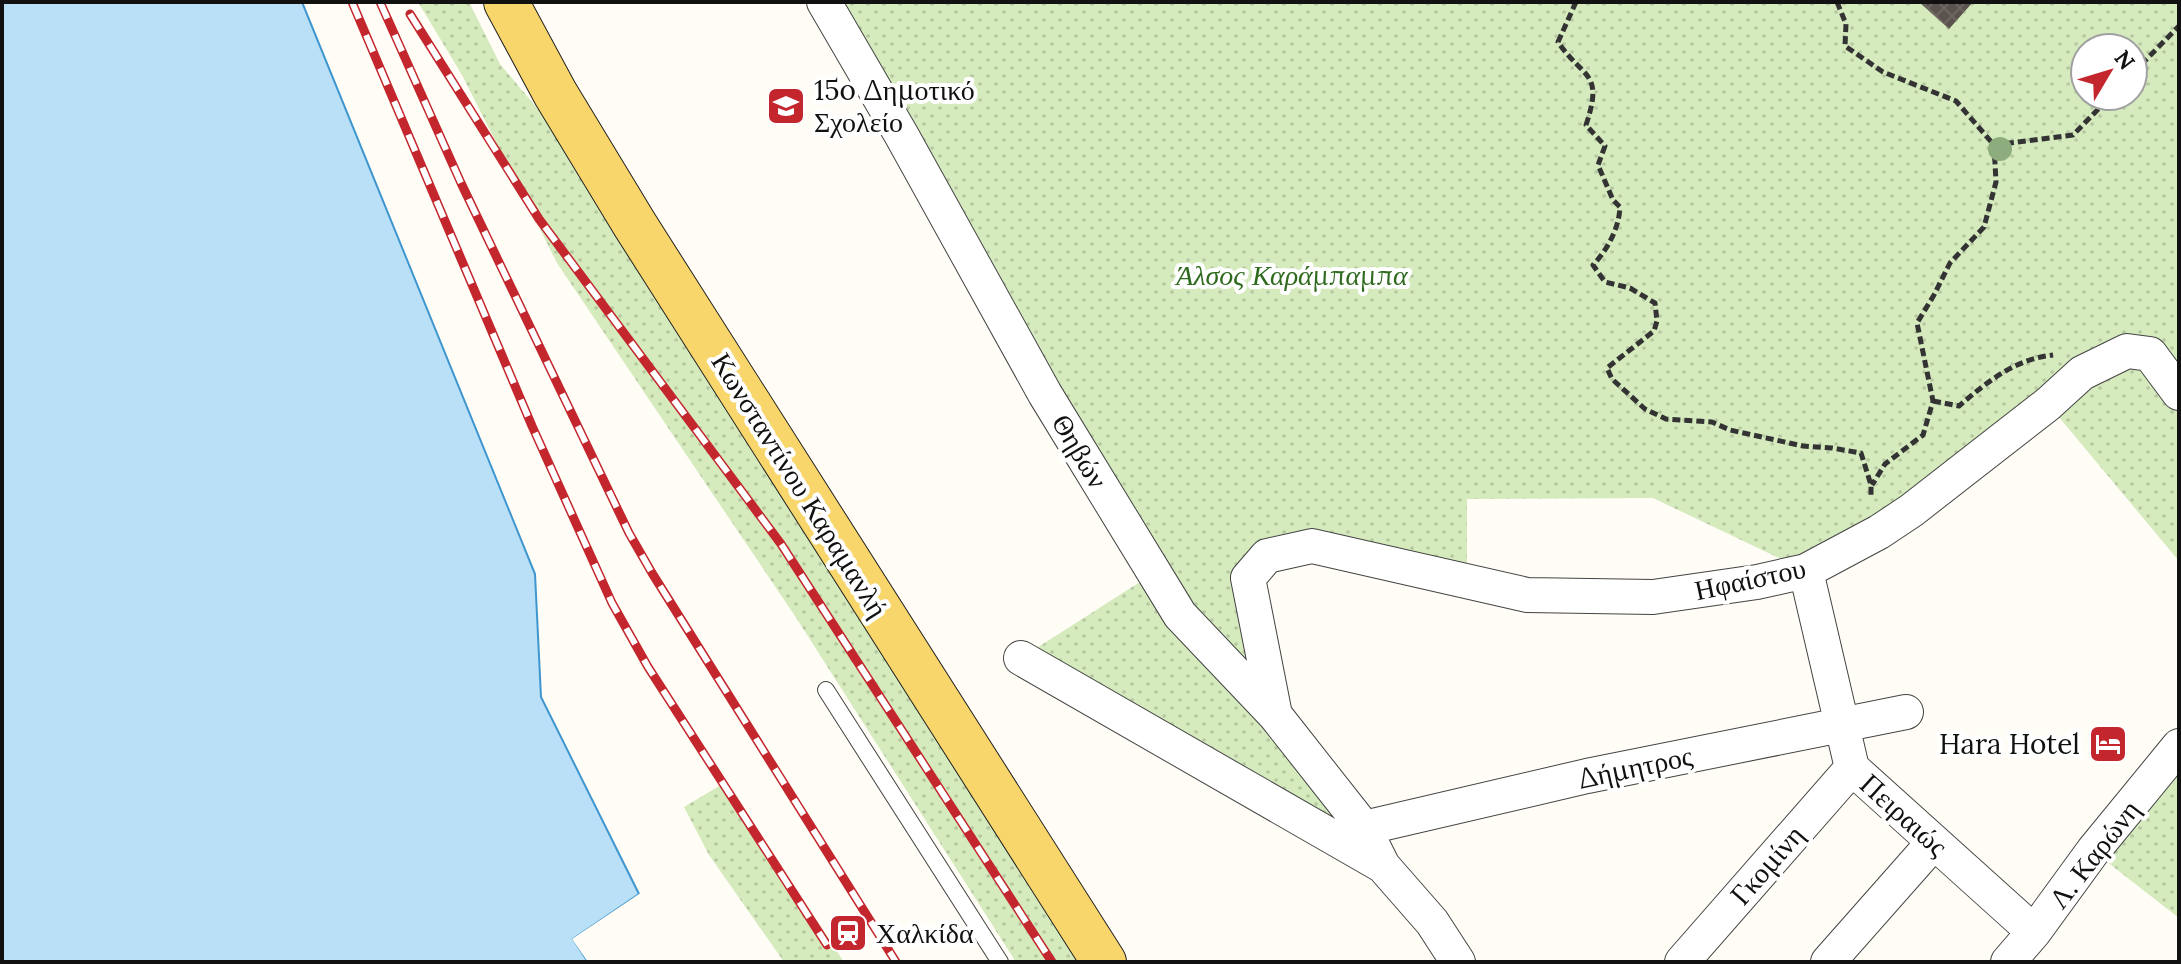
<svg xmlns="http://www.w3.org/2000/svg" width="2181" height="964" font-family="Lora,serif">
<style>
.park{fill:url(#park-dots);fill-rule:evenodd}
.water{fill:#b9e0f7;stroke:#3f96cf;stroke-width:2}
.pier{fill:#fffdf5}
.building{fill:url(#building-cross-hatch)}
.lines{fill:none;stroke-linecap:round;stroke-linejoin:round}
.service-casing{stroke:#444;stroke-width:18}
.minor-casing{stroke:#444;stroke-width:36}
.primary-casing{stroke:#222;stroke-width:46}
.path{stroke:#333;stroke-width:5;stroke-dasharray:8 4;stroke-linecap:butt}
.service{stroke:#fff;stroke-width:16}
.minor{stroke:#fff;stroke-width:34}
.primary{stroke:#f9d66b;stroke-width:44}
.rail-casing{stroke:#c4262e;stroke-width:9}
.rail{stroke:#fff;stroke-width:6;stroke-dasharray:18;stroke-linecap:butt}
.tree{fill:#8dad7f}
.labels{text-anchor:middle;stroke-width:8;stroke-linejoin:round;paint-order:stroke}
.poi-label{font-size:28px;fill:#111;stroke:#fff;text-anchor:start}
.park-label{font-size:28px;font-style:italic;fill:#2f6b1f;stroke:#fff}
.street-label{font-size:28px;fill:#111;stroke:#fff}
</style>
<defs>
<pattern id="park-dots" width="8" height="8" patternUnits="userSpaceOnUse" patternTransform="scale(2)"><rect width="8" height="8" fill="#d5ebbd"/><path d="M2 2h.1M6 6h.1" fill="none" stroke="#b6c8a1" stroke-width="1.8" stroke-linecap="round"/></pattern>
<pattern id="building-cross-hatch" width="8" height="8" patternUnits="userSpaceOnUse" patternTransform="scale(2)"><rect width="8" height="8" fill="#5a524d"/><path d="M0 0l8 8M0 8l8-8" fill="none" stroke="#6d6662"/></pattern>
</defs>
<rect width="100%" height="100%" fill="#fffdf5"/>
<!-- park -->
<path class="park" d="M418 2H469L500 64 635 225 1104 962H1016L795 616 557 263 462 75Z
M822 2H2179V561L2048 404 1806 571 1653 498 1467 499V582L1312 546 1248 578 1275 715 1383 866 1021 658 1154 573ZM2085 48H2133V96H2085Z
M2179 746V918L2093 851Z
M726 782 844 962H784L709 855 684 807Z"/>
<!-- water -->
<path class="water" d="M2 2H302L535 574 541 697 639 894 573 939 588 962H2Z"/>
<!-- pier -->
<path class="pier" d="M642 892 641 897 578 940 592 962H588L572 939Z"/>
<!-- building -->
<path class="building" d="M1919 2H1973L1949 29Z"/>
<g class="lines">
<!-- service casing -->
<g class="service-casing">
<path id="service" d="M826 690 1000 962"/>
</g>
<!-- minor casing -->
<g class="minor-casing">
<path id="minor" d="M824 2 902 136 1045 394 1180 615 1275 715 1364 828 1383 866 1432 922 1458 962
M1806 571 1852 768 2034 932
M1021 658 1383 866
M1275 715 1248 578 1267 556 1312 546 1527 595 1653 597 1757 582 1806 571 1879 532 1912 510 2048 404 2082 373 2127 351 2150 354 2179 393
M1364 828 1587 776 1906 712
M1682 962 1852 768
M1828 962 1934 842
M2008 962 2034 932 2093 851 2179 746"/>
</g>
<!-- primary casing -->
<g class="primary-casing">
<path id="primary" d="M506 2 555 93 635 225 1104 962"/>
</g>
<!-- path -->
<path class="path" d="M1576 2 1558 42C1584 80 1604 71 1586 125L1605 146 1598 165 1613 200 1620 207C1619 228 1608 249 1593 265L1605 282 1630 288 1655 303 1657 321 1654 331 1607 368 1612 379 1645 409 1666 419 1712 422 1730 430 1803 446 1832 448 1861 453 1871 485V498
M1837 2 1846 24 1845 46 1883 72 1956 101 1994 145 1996 182 1984 227 1950 263 1934 295 1917 323 1933 401 1923 435 1885 464 1872 485
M2133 73 2179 26
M1994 145 2073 135 2111 96
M1933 401 1959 406C1987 382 2015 359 2053 355"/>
<!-- service -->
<use href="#service" class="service"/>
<!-- minor -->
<use href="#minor" class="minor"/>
<!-- primary -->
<use href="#primary" class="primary"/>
<!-- rail casing -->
<g class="rail-casing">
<path id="rail" d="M352 2 532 426 612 603 648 667 827 945
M380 2 461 183 629 533 652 573 896 962
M410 14 539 219 781 544 1052 962"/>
</g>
<!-- rail -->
<use href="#rail" class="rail"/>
</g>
<!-- trees -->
<circle class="tree" cx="2000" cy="149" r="12"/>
<!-- icons -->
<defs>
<g id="school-square" transform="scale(2)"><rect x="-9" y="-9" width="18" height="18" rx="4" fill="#c4262e" stroke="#fff"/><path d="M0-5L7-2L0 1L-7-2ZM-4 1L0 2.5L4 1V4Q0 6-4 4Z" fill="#fff"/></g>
<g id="hotel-square" transform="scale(2)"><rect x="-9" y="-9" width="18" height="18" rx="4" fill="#c4262e" stroke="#fff"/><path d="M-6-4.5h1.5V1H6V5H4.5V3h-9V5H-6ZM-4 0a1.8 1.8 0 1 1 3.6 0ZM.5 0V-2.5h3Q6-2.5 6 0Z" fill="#fff"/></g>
<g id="station-square" transform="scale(2)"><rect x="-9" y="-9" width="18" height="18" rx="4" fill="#c4262e" stroke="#fff"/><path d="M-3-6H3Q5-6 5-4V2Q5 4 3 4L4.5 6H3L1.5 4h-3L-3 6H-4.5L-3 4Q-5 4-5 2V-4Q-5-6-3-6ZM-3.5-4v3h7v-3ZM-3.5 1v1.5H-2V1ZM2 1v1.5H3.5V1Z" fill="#fff"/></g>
</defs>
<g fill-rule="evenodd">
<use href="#school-square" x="786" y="106"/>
<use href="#hotel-square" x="2108" y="744"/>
<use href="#station-square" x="848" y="933"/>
</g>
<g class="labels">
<!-- poi labels -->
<g class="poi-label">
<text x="814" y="100">15o Δημοτικό<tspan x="814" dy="32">Σχολείο</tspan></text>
<text x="2080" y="754" text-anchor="end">Hara Hotel</text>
<text x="876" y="943">Χαλκίδα</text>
</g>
<!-- park labels -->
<g class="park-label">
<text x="1292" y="285">Άλσος Καράμπαμπα</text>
</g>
<!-- street labels -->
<g class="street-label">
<text transform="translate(1080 451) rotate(59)" y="10">Θηβών</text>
<text transform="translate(800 485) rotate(58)" y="10">Κωνσταντίνου Καραμανλή</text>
<text transform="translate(1750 579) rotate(-12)" y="10">Ηφαίστου</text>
<text transform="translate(1635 767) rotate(-12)" y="10">Δήμητρος</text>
<text transform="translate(1904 815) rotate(42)" y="10">Πειραιώς</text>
<text transform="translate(2094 854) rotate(-52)" y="10">Λ. Καρώνη</text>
<text transform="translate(1767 865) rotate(-49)" y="10">Γκομίνη</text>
</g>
</g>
<!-- border -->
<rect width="2181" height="964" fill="none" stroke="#111111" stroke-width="8"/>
<!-- north arrow -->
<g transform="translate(2109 72) rotate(52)"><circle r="38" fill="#ffffff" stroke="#a0a0a0" stroke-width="2"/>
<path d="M0-6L14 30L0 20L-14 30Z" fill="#c4262e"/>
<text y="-12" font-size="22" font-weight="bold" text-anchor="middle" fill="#111111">N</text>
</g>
</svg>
